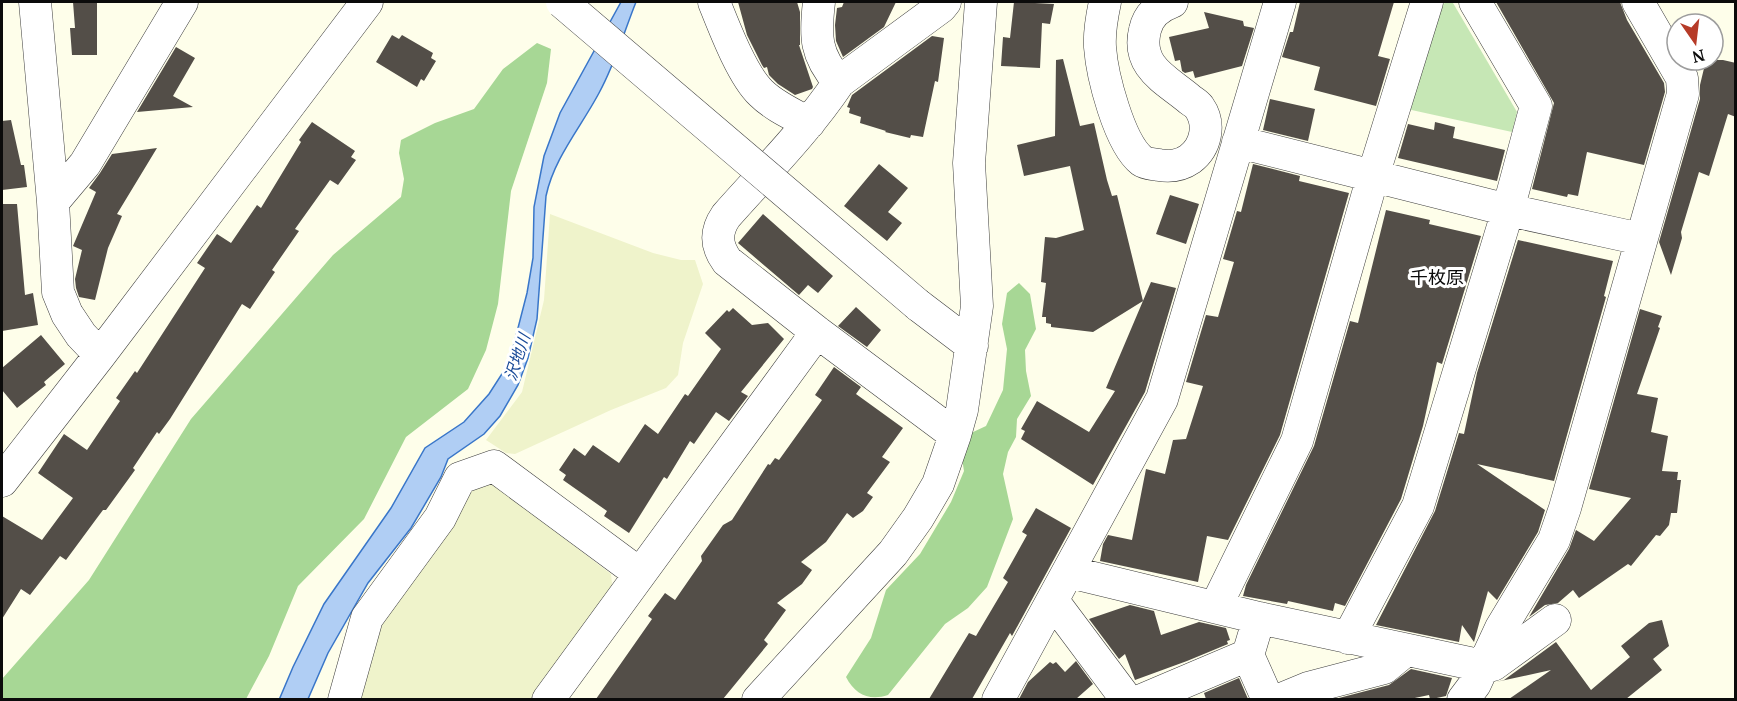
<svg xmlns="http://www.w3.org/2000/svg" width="1737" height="701" font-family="'PT Serif','Noto Sans JP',serif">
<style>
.farmland{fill:#eff3cb}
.green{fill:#c6e7b5}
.forest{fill:#a7d795}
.water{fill:#b0cef4;stroke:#3976c9;stroke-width:1.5}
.building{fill:#534e48}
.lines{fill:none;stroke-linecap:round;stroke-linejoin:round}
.minor-casing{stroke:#3e3e3e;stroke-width:33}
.minor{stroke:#fff;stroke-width:32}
.minor-bridge-casing{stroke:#3e3e3e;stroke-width:33;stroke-linecap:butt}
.minor-bridge{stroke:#fff;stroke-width:32}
.labels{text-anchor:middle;stroke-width:6;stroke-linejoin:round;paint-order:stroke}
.water-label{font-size:16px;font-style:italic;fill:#194a98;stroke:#fff}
.quarter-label{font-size:18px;fill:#0b0b0b;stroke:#fff}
</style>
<rect width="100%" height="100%" fill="#fefeea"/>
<!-- farmland -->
<path class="farmland" d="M550 214 653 253 681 260H695L703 284 683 343 678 375 666 388 611 410 515 454 506 453 486 440 522 392 544 300Z
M485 478 611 574 613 594 533 699 354 700 374 629 465 488Z"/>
<!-- green -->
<path class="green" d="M1449 2 1453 3 1517 112 1512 132 1407 109 1437 10 1442 4Z"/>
<!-- forest -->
<path class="forest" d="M537 43 551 49 547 83 511 191 498 304 486 350 468 389 406 437 364 519 298 586 269 656 246 699H2V679L89 580 191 419 333 255 401 197 404 179 399 153 401 140 435 123 474 109 503 69Z
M1019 283 1030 294 1036 329 1025 350 1026 371 1031 396 1017 419 1016 437 1008 452 1003 474 1013 519 987 587 968 608 945 624 888 695C870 701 855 695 846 677L871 638 886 590 920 554 951 502 964 471 961 452 971 433 986 426 1003 390 1007 349 1002 324 1007 293Z"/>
<!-- water -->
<path class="water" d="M621 2H636C624 32 615 64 599 93 581 127 554 158 546 196L537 319 528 358 518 385 500 416 484 434 448 459 441 477 411 528 368 583 328 653 308 699 279 700 293 667 324 604 391 508 425 448 464 422 489 394 509 363 527 293 533 258 534 207 544 156 560 113Z"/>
<!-- building -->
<path class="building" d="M73 2H97V55H72L70 28H75Z
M738 2H797L800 12V45H799L813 87 812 89 795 95 778 84 769 75 767 67 764 68 762 65 747 35Z
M844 2H896L884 27 843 57 836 41 835 25 837 8 842 7Z
M1014 2 1054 4 1050 24 1042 23 1040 68 1001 66 1003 37 1010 38Z
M1300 2H1394L1378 56 1390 59 1376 106 1314 90 1320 67 1282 57 1290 32H1293Z
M1496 2H1620L1627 20 1664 83 1665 92 1644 165 1587 152 1578 196 1568 194 1567 197 1532 189 1554 103Z
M1204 12 1243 21 1244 26 1254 28 1242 66 1195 78 1193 71 1185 73 1182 71 1180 60 1175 61 1169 37 1209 28Z
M392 35 399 39 402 35 433 53 431 58 436 61 424 81 421 79 417 87 376 62Z
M932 36 944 38 938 82 935 81 923 137 911 135 910 138 885 132 886 131 860 123 861 117 849 113 850 108 847 107 852 95Z
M176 47 195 58 173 96 193 107 137 112Z
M1063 59 1080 126 1094 123 1107 180 1112 196 1117 195 1143 301 1093 332 1051 327V324L1046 323V317H1042L1046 283 1041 282 1045 237 1056 238 1084 230 1070 166 1024 176 1017 145 1055 136 1056 60Z
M1706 60H1723L1736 63V117L1728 114 1709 176 1699 172 1681 232 1682 238 1671 275 1659 242 1700 99V85Z
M1270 99 1315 109 1308 141 1263 130Z
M11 120 21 165H24L27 187 2 190V121Z
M312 122 355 151 351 157 356 160 338 185 330 180 295 229 299 231 272 270 275 272 250 309 242 304 170 419 159 434 157 432 133 468 135 470 106 510H103L97 518 66 560 60 556 30 595 21 589 2 619V516L42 540 73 498 38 473 64 434 87 450 120 401 116 398 135 371 137 373 205 268 197 263 217 234 231 243 257 205 261 208 301 142 299 140Z
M1435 122 1455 127 1453 138 1505 150 1497 181 1398 158 1408 124 1434 130Z
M157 148 117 214 122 216 108 248 95 300 79 297 76 288 75 279 82 250 73 246 96 192 89 188 100 173 112 154Z
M879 164 908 188 888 212 902 223 887 241 844 206Z
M1253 164 1300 176 1299 181 1349 193 1280 435 1228 540 1207 536 1198 582 1100 561 1103 544 1108 535 1132 540 1146 469 1165 474 1173 440 1186 439 1203 386 1186 382 1206 315 1218 317 1234 262 1223 259 1225 252 1237 211 1241 212Z
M1170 195 1199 204 1186 244 1156 234Z
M2 204H17L25 295 33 293 38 325 2 331Z
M1386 210 1430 220 1429 224 1481 236 1442 364 1437 362 1423 426 1401 499 1345 606 1335 603 1333 611 1288 601 1287 604 1243 596 1246 585 1314 446 1350 321 1358 323Z
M763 214 833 276 818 293 808 285 799 295 738 243Z
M1518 240 1613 261 1604 296 1606 297 1554 481 1477 464 1545 510 1538 532 1497 600 1488 591 1474 642 1462 625 1459 642 1376 625 1435 511 1459 433 1464 434 1477 373Z
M1151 282 1176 288 1145 392 1093 485 1021 439 1025 431 1021 429 1037 401 1089 432 1115 391 1106 388Z
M856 307 881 330 867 347 838 326Z
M733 308 752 325 768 323 784 339 741 392 748 396 729 421 716 412 694 444 690 441 667 479 664 477 629 533 604 516 607 511 563 480 566 475 559 470 574 448 585 456 593 445 619 463 645 424 658 434 685 394 688 396 721 349 705 333 727 310 729 312Z
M1640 309 1662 316 1658 327 1660 328 1637 394 1658 398 1651 432 1668 436 1662 471 1678 472 1677 480H1681L1677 513H1671L1669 525 1660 536 1656 535 1631 566 1628 564 1579 598 1573 590 1558 603 1545 605 1529 617 1569 549 1576 530 1594 541 1631 498 1589 489Z
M41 335 65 364 44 382 46 385 17 408 2 390V368Z
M834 367 861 387 856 394 903 428 882 457 890 462 867 493 873 497 863 511 853 518 847 513 826 542 801 562 812 570 802 584 777 603 786 610 764 640 768 644 723 699H596L652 619 648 616 665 593 675 600 702 561 701 556 723 525 732 520 768 464 770 465 775 458 779 460 822 400 815 395Z
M1036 508 1071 528 1012 636 1010 633 972 699H929L969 633 976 636 1008 582 1003 578 1027 535 1022 532Z
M1130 605 1154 611 1161 635 1199 622 1226 628 1230 640 1227 641 1228 644 1187 661 1135 680 1125 654 1119 659 1089 619Z
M1662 620 1669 646 1653 659 1662 670 1626 699H1509L1551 670 1496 682 1504 680 1556 642 1591 690 1630 657 1621 646 1649 623Z
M1076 661 1093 684 1076 699H1019L1028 682 1050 662 1053 664 1056 662 1065 672Z
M1411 669 1452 678 1446 696 1432 699H1430L1429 695 1410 699H1335L1389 685Z
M1239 678 1248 699H1206L1204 693Z"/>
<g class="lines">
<!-- minor casing -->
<g class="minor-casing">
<path id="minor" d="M35 2 53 202 58 292 67 314 81 335 100 355
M714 2C724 27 742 75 761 93 774 106 792 114 809 123
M819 2C815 36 815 55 839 82L941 7 945 2
M1105 2C1102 16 1099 32 1100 47 1102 75 1119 143 1142 161 1146 164 1154 164 1159 165 1171 167 1180 166 1190 159 1206 147 1211 124 1199 107 1196 103 1191 101 1188 98 1165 79 1136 66 1145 30 1148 16 1158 7 1172 2
M839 82C807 130 765 172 726 216 715 232 716 246 727 261L817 332 955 435
M1238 142 1508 210 1641 239
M53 202 85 164 182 2
M918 305 972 346
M2 481 100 355 367 2
M1069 572 1259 618 1483 666 1493 665 1555 620
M1053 601 1127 700
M1216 606 1297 441 1373 176 1427 2
M1348 638 1418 506 1508 210 1536 106 1475 2
M1248 655 1268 700
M344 700 367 618 440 518 460 478 494 466 640 574
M548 700 817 332
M758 700 893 553 918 518 938 484 955 435 962 410 977 306 969 163 981 2
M998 700 1162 399 1280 2
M1142 700 1248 655 1259 618
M1279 700 1308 688 1384 668 1406 650
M1463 700 1475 684 1501 628 1554 540 1565 508 1683 94 1682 78 1638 2"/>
</g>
<!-- minor -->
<use href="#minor" class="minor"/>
<!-- minor-bridge casing -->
<g class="minor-bridge-casing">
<path id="minor-bridge" d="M562 2 918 305"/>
</g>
<!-- minor-bridge -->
<use href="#minor-bridge" class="minor-bridge"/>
</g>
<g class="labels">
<!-- water labels -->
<g class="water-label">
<text transform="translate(517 357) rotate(-72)" y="6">沢地川</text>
</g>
<!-- quarter labels -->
<g class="quarter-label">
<text x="1437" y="284">千枚原</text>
</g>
</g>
<!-- border -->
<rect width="1737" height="701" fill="none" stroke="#0b0b0b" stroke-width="6"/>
<!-- north arrow -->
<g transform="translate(1695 42) rotate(166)"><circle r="28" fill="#ffffff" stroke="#9d9d9d" stroke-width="1.5"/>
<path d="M0-4.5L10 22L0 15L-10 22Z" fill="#b63b28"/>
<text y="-9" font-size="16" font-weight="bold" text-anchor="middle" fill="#0b0b0b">N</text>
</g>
</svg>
